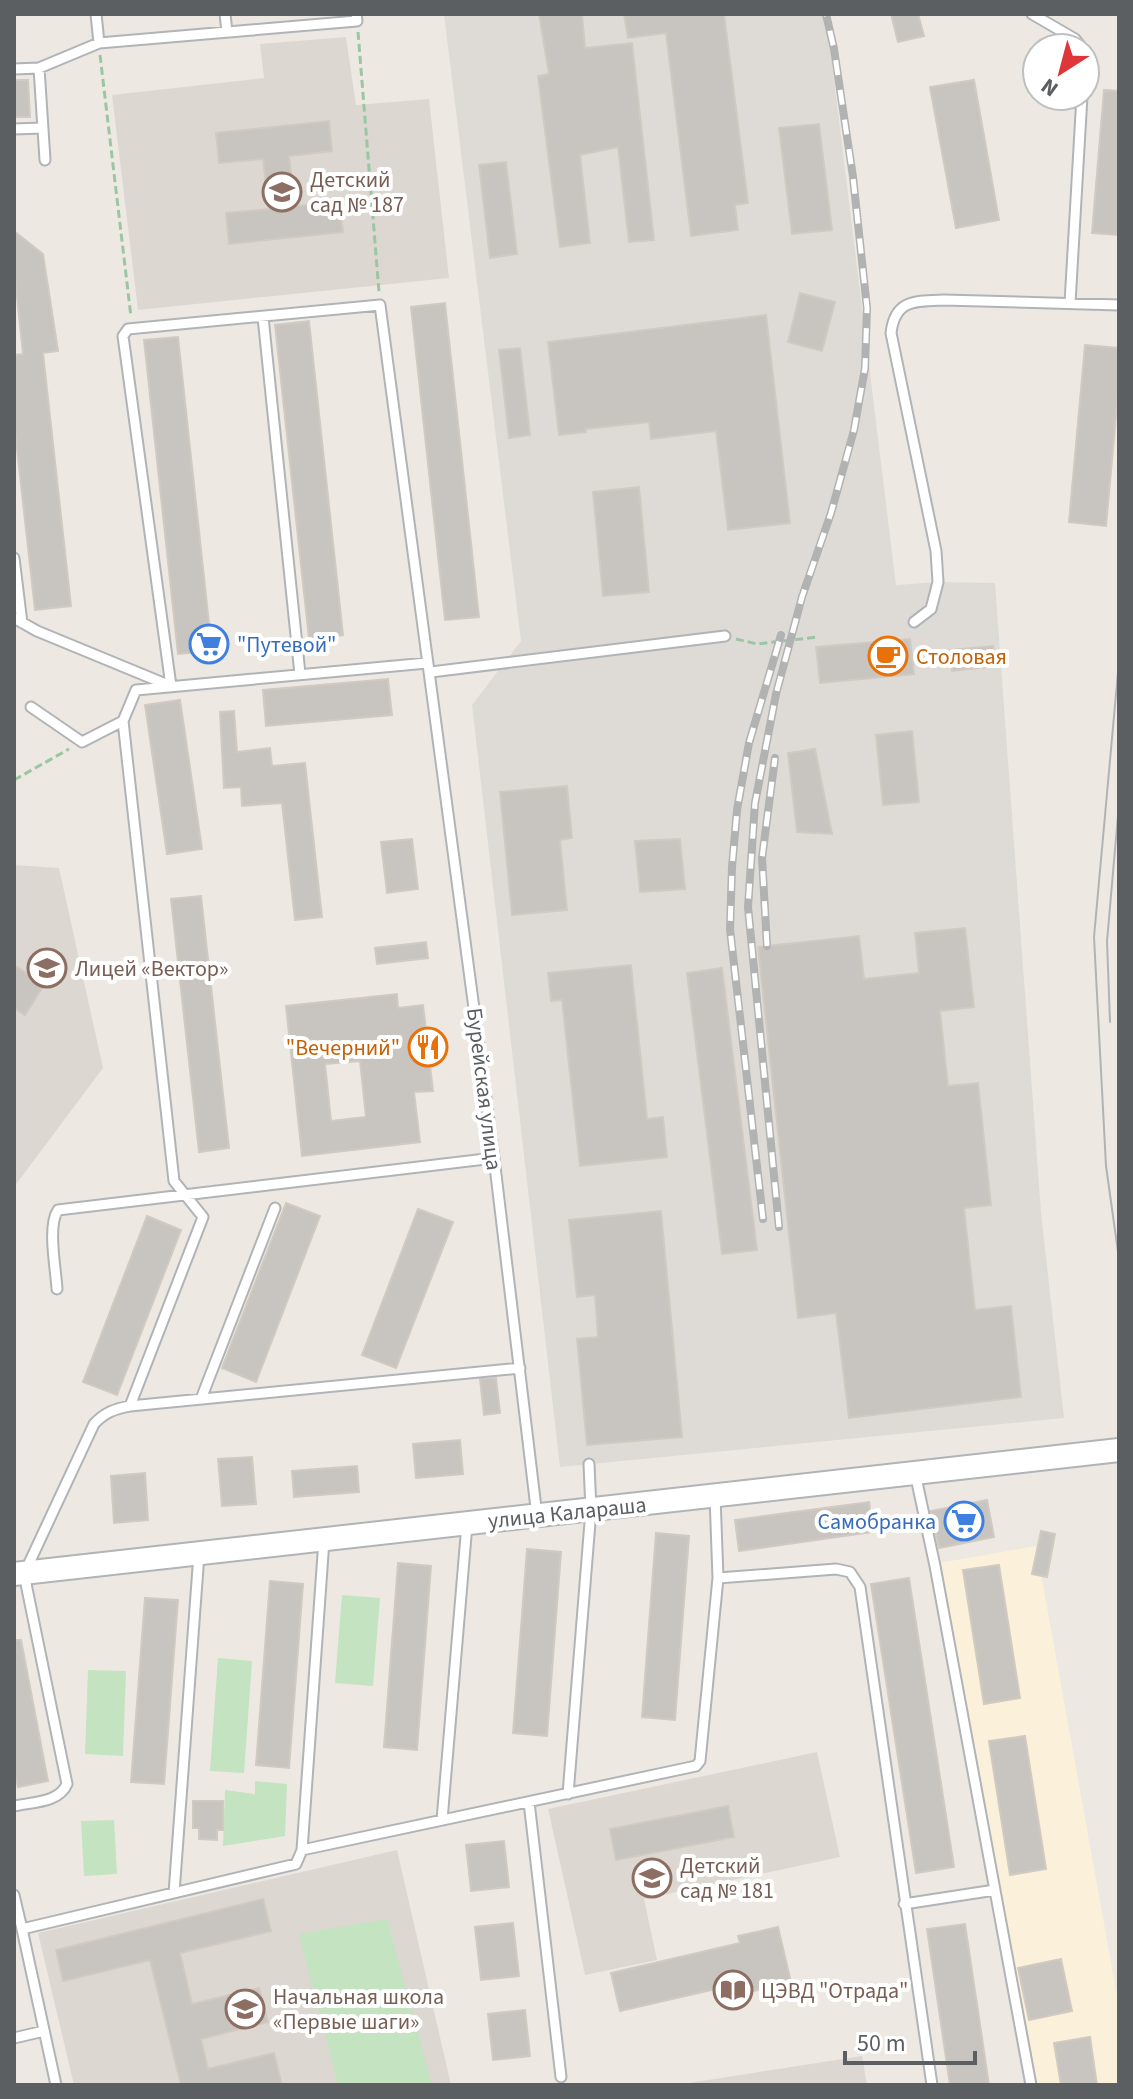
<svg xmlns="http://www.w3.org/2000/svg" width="1133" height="2099" font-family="'Source Sans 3',sans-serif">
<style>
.commercial{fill:#fbf0d9}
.industrial{fill:#dedbd7}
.education{fill:#dcd8d1}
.green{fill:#c4e3c0}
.building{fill:#c8c4bf;stroke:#d1cac1;stroke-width:2;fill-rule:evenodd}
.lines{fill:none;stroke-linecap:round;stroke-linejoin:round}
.service-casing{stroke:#b0b4b7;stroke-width:13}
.tertiary-casing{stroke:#b0b4b7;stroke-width:26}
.path{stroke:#9bc6a3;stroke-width:3;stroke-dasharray:8 4;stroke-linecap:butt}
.service{stroke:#fff;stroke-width:9}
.tertiary{stroke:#fff;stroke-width:22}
.tram{stroke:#b1b2b2;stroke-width:2}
.rail-casing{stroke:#b1b2b2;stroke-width:8}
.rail{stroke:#fff;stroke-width:5;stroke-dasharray:15;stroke-linecap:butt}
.labels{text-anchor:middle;stroke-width:8;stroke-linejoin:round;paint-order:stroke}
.education-label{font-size:22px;fill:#785e54;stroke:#fff;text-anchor:start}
.shop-label{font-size:22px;fill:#366cbe;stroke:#fff;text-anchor:start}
.food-label{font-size:22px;fill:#c56008;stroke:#fff;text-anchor:start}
.street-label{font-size:22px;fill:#5b5f62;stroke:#fff}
</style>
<rect width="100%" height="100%" fill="#ede9e2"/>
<!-- commercial -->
<path class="commercial" d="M1036 1546 1119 2007V2085H1036L939 1563Z"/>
<!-- industrial -->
<path class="industrial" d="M444 14H826L896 585 938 582 995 583 1041 1212 1064 1418 560 1467 472 705 521 641Z"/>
<!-- education -->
<path class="education" d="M346 37 356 105 429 99 449 278 138 310 112 95 264 78 260 44Z
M14 865 59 868 103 1068 14 1187Z
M817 1752 840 1857 644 1899 657 1960 585 1975 548 1809Z
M397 1850 451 2085H74L38 1933Z
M862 2056 867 2085H676Z"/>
<!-- green -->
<path class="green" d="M342 1595 380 1598 373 1686 335 1683Z
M218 1658 252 1661 244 1773 210 1771Z
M88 1670 126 1671 123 1756 85 1754Z
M255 1781 287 1784 285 1836 223 1846 225 1790 255 1794Z
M114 1820 117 1874 84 1876 81 1821Z
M387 1919 432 2085H338L299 1934Z"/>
<!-- building -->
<path class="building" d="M539 14H582L585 48 632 43 654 240 629 242 618 147 580 155 590 243 560 247 538 76 549 74Z
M624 14H724L748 203 735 205 738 230 691 236 666 33 628 38Z
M891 14H918L924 36 898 42Z
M14 80H28L30 117H14Z
M974 80 999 220 956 228 930 87Z
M1104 90 1119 91V235L1092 233Z
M329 121 332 151 289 156 295 206 339 201 343 232 229 244 226 213 269 209 263 159 219 163 216 133Z
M819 124 832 230 792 234 779 128Z
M506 162 517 254 490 258 479 165Z
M14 231 43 254 58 351 43 353 71 606 35 610 14 422V355L23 354 14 268Z
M800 293 835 302 822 351 788 342Z
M445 303 479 617 445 620 411 307Z
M766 315 790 523 728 530 716 431 651 439 649 422 586 429V432L559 435 548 342Z
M309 321 343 635 309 639 275 325Z
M178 337 212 651 178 654 144 340Z
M1085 345 1119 348V383L1106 526 1069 522Z
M520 348 530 435 509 438 499 350Z
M639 487 649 592 603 596 593 492Z
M910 639 914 674 820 683 816 647Z
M993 646 995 666 952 671 950 650Z
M388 679 392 715 266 726 263 690Z
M180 700 202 849 167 854 145 705Z
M234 711 237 752 270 748 272 766 305 763 322 917 295 920 282 803 242 806 241 787 224 788 220 712Z
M912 731 919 802 883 805 876 735Z
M815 749 832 834 797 832 788 753Z
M567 786 572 838 560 840 567 910 512 915 500 792Z
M412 839 418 889 387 893 381 842Z
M680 839 685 889 640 892 635 841Z
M201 896 229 1148 199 1152 171 899Z
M965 928 974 1007 940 1011 948 1086 978 1083 991 1205 964 1208 975 1310 1011 1306 1021 1397 849 1418 836 1313 798 1318 758 947 859 936 864 979 919 973 915 933Z
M426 942 428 958 377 964 375 948Z
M14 965 44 985 25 1015 14 1008Z
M631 965 647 1119 663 1117 667 1157 580 1166 562 1000 551 1001 548 973Z
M722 968 757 1250 722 1254 687 973Z
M397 994 398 1008 423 1005 433 1091 414 1092 420 1142 302 1156 286 1006ZM360 1061 366 1117 331 1121 325 1064Z
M286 1203 320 1216 256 1382 222 1368Z
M418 1209 453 1222 396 1368 362 1355Z
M661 1211 682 1437 587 1445 577 1339 598 1337 595 1295 577 1297 569 1220Z
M147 1216 181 1230 117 1395 83 1382Z
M496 1378 500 1413 484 1415 480 1379Z
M460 1440 463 1474 416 1478 413 1444Z
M252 1457 256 1504 222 1506 218 1459Z
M357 1466 359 1492 294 1497 292 1471Z
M145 1473 148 1520 114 1523 111 1476Z
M987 1500 994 1537 939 1548 931 1511Z
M869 1502 873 1532 739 1551 735 1520Z
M1041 1531 1055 1534 1047 1577 1032 1574Z
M656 1533 689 1536 675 1720 642 1717Z
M527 1549 561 1552 547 1736 513 1733Z
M398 1563 431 1566 417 1750 384 1747Z
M999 1565 1020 1698 984 1704 963 1570Z
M909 1578 954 1867 916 1873 871 1584Z
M270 1581 303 1584 289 1768 256 1765Z
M145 1598 178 1600 164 1784 131 1782Z
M14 1640H21L48 1781 18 1787 14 1768Z
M1025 1736 1046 1869 1010 1875 989 1741Z
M193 1801H223V1830H217V1840L199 1839V1828H193Z
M728 1806 734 1837 616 1860 610 1829Z
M504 1841 509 1887 471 1891 466 1845Z
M263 1899 271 1931 180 1953 192 2004 259 1988 268 2022 201 2039 208 2069 274 2053 282 2085H181L150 1960 63 1981 56 1950Z
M513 1923 519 1976 481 1980 475 1927Z
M965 1924 989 2085H950L927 1929Z
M778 1927 791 1982 749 1992 746 1982 620 2011 611 1973 740 1943 738 1936Z
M1061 1959 1072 2011 1029 2020 1018 1968Z
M525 2010 530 2056 493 2060 488 2014Z
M1090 2037 1097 2085H1061L1054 2043Z"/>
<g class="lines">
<!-- service casing -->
<g class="service-casing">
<path id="service" d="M96 14 99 43
M225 14 227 32
M1032 14 1075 39 1082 48
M39 68 45 160
M14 69 39 68 99 43 357 21 356 14
M14 129 42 128
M1070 303 1082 96
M263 317 300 674
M14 558 22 623
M14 618 37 631 168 685
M914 622 931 609 938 582 936 551 891 333C895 299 916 301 944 300L1119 305
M431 672 725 636
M171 686 123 336 128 329 380 305 494 1158 537 1516
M31 707 82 742 123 721
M57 1289C56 1269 47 1226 58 1210L494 1158
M201 1399 275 1208
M130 1406 203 1217 174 1181 123 721 136 690 427 663
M915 1473 935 1566 1031 2085
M718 1578 836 1569 850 1572 860 1587 932 2085
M568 1794 591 1510 589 1464
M529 1802 561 2077
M14 1806C32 1802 59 1803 67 1784L24 1574 94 1424C105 1412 115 1409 130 1406L520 1368
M442 1820 467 1524
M302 1850 324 1540
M174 1893 199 1554
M14 1895 22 1929
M904 1904 995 1890
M14 2038 44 2031
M56 2085 22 1929 296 1864 302 1850 696 1766 700 1761 718 1578 715 1496"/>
</g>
<!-- tertiary casing -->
<g class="tertiary-casing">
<path id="tertiary" d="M14 1574 1119 1450"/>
</g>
<!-- path -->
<path class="path" d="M358 32 379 292
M100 55 131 317
M736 639 757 644 818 637
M14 780 69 749"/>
<!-- service -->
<use href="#service" class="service"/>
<!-- tertiary -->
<use href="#tertiary" class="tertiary"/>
<!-- tram -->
<path class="tram" d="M1119 661 1094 937 1106 1166 1119 1259
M1110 1022 1107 941 1119 804"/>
<!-- rail casing -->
<g class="rail-casing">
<path id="rail" d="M767 946 762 858 775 758
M763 1219 730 929 732 867 737 810 749 743 781 635
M779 1227 748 907 755 803 776 694 802 597 831 513 854 430 865 368 867 308 853 177 834 49 826 14"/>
</g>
<!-- rail -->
<use href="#rail" class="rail"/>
</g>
<!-- icons -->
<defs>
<g id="school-ring" transform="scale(2)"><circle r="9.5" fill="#fff" stroke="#8d6e63" stroke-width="1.5"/><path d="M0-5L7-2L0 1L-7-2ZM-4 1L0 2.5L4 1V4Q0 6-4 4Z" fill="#8d6e63"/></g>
<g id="supermarket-ring" transform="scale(2)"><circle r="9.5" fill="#fff" stroke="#3f7fe0" stroke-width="1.5"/><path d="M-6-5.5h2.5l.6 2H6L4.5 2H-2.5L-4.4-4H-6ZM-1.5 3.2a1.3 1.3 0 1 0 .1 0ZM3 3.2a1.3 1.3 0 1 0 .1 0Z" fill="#3f7fe0"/></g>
<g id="cafe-ring" transform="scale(2)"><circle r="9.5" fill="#fff" stroke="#e8710a" stroke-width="1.5"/><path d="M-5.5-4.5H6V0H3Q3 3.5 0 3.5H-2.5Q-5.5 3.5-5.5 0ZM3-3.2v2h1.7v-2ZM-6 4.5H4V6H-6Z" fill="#e8710a"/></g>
<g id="restaurant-ring" transform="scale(2)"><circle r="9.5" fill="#fff" stroke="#e8710a" stroke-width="1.5"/><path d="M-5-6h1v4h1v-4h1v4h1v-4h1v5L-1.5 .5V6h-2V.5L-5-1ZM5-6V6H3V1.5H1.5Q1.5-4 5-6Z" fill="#e8710a"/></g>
<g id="library-ring" transform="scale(2)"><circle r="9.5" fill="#fff" stroke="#8d6e63" stroke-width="1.5"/><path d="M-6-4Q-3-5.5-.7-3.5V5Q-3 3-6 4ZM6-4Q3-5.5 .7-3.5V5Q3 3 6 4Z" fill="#8d6e63"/></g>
</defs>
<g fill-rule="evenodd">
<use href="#school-ring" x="282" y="192"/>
<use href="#supermarket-ring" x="209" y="644"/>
<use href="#cafe-ring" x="888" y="656"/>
<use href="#school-ring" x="47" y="968"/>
<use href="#restaurant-ring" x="428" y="1047"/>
<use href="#supermarket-ring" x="964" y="1521"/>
<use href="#school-ring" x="652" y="1878"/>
<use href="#library-ring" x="733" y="1990"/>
<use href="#school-ring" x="245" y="2009"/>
</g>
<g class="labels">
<!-- education labels -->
<g class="education-label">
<text x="310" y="187">Детский<tspan x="310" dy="25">сад № 187</tspan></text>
<text x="75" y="976">Лицей «Вектор»</text>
<text x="680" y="1873">Детский<tspan x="680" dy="25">сад № 181</tspan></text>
<text x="761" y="1998">ЦЭВД "Отрада"</text>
<text x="273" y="2004">Начальная школа<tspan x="273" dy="25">«Первые шаги»</tspan></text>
</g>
<!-- shop labels -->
<g class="shop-label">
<text x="237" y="652">"Путевой"</text>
<text x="936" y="1529" text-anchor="end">Самобранка</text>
</g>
<!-- food labels -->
<g class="food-label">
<text x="916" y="664">Столовая</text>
<text x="400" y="1055" text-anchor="end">"Вечерний"</text>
</g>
<!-- street labels -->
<g class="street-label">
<text transform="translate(485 1089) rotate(83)" y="8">Бурейская улица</text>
<text transform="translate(567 1512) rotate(-6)" y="8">улица Калараша</text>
</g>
</g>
<!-- border -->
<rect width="1133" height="2099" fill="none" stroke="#5b5f62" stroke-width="32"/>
<!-- north arrow -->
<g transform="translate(1061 72) rotate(216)"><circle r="38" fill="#ffffff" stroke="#bdbfc0" stroke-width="2"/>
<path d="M0-6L14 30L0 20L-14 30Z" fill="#de373a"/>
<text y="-12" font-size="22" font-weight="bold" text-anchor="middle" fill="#5b5f62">N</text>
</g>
<!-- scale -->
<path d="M845 2051v12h130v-12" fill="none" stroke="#5b5f62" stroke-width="4"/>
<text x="857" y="2051" font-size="24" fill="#5b5f62" stroke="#ffffff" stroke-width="6" paint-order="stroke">50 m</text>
</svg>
